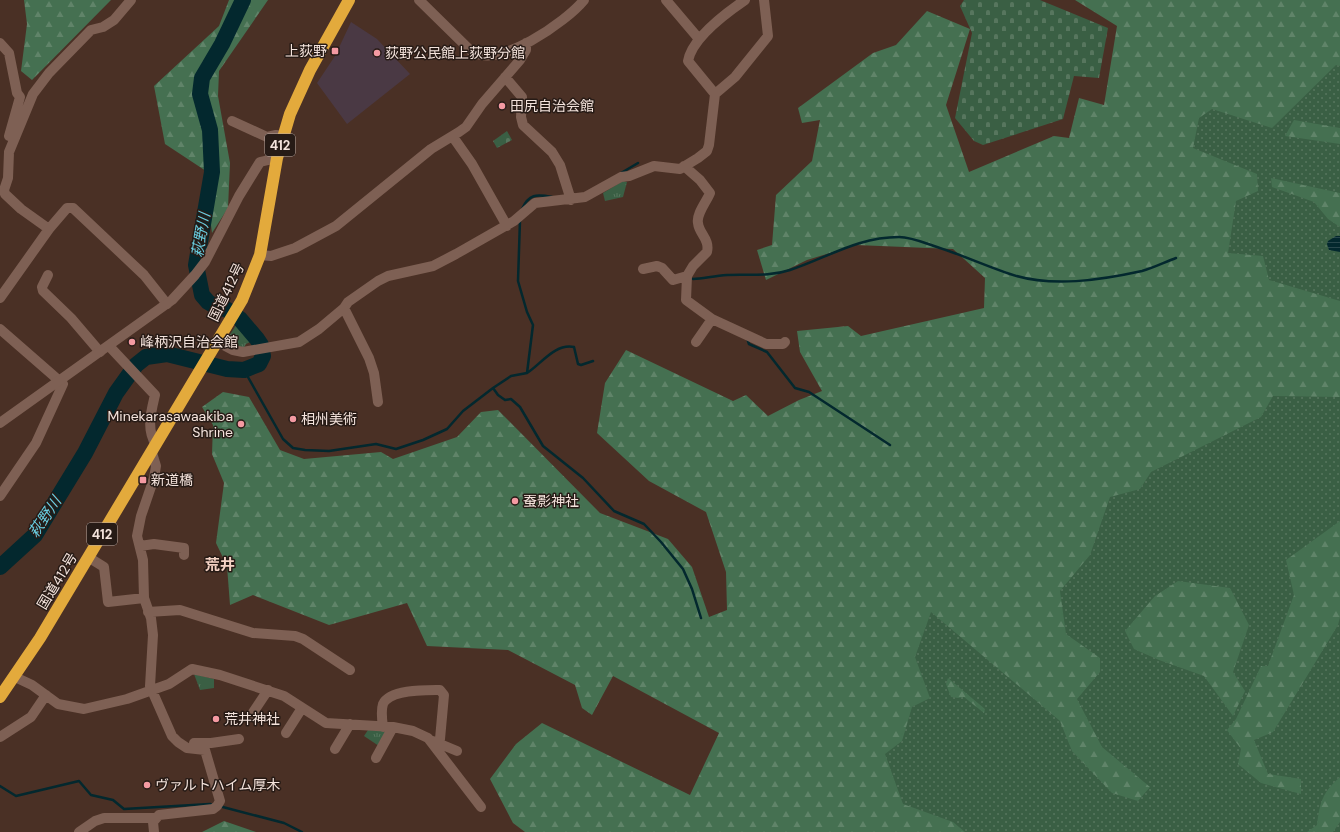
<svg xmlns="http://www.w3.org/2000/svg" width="1340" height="832" font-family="'DM Sans','Noto Sans JP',sans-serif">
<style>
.commercial{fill:#4a3944}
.grass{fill:url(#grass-dots)}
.forest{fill:url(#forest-firs)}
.cemetery{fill:url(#cemetery-stones)}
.park{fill:url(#park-tufts)}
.water{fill:url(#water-rules)}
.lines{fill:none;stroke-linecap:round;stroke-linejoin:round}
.stream{stroke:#03282e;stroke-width:2.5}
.river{stroke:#03282e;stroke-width:16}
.street{stroke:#7e6054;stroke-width:10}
.secondary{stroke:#7e6054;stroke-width:10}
.highway{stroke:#e3aa3c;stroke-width:12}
.poi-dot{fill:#f49aa2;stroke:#271b16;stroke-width:1.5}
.labels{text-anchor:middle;stroke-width:3;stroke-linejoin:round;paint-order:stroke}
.shield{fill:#271b16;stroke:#b6a7a1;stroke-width:1}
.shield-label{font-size:13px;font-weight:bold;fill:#f4e3dc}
.poi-label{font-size:14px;fill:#f4e3dc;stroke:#271b16;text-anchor:start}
.street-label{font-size:14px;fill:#f4e3dc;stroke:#271b16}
.water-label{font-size:15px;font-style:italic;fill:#69cfe2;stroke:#271b16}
.neighbourhood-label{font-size:15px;font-weight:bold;fill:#f5d3c5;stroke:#271b16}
</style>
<defs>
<pattern id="grass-dots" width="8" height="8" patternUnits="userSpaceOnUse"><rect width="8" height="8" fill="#3a5f44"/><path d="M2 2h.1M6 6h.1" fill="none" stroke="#57765e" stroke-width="1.8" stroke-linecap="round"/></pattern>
<pattern id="forest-firs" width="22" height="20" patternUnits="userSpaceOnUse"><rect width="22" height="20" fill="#457051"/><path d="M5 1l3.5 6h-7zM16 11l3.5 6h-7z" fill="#608469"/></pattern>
<pattern id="cemetery-stones" width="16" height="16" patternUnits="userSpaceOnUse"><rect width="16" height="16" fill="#3a5f44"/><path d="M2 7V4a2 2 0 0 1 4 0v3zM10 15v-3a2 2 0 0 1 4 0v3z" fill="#57765e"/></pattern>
<pattern id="park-tufts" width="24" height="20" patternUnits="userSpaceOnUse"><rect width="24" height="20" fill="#3a5f44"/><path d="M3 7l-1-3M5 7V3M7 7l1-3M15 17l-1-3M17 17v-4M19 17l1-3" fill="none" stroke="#57765e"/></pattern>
<pattern id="water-rules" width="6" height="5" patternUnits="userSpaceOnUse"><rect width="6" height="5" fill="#03282e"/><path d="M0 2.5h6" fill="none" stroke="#28474c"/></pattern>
</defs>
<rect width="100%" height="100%" fill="#4a3025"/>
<!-- commercial -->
<path class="commercial" d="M351 22 377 39 410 74 347 124 317 83 335 56Z"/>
<!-- grass -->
<path class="grass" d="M1340 53V832H868L912 604 1199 106Z"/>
<!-- forest -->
<path class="forest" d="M24 0H111L32 80 21 71 27 24Z
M229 0H268L219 71 218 96 230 163 228 208 212 233 210 217 213 198 206 171 165 144 154 86 219 26Z
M1075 0H1340V66L1336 65 1272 128 1212 109 1199 118 1193 148 1257 174 1258 191 1236 201 1228 253 1263 256 1269 280 1340 301V397L1273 396 1261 417 1151 472 1140 489 1110 497 1090 555 1060 591 1066 634 1100 658V672L1077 699 1102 747 1150 787 1138 801 1112 793 1072 751 1060 721 931 612 915 657 930 698 912 707 902 741 885 754 903 804 953 822 965 832H525L513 823 490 779 516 744 542 723 690 795 719 733 613 676 592 715 582 708 575 685 508 650 427 646 407 603 329 625 253 595 230 605 227 566 216 543 224 483 212 454 213 425 202 407 223 392 249 397 280 450 304 459 381 452 393 459 457 437 481 412 498 410 600 513 668 539 692 567 709 617 727 610 726 572 706 512 649 481 597 433 605 383 626 350 733 401 746 395 768 416 799 400 822 391 800 352 797 331 848 326 861 336 984 308 985 278 953 249 856 245 807 260 766 280 757 250 772 245 776 195 812 161 820 120 802 123 798 108 873 53 896 45 927 11 970 29 946 105 969 172 1054 136 1069 138 1079 98 1104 105 1117 26Z
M1294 120 1340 128V144L1285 136Z
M1271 178 1340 193V227L1328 219 1314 202 1272 187Z
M1340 521V617L1338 625 1273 732 1254 740 1268 774 1301 779V794L1261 783 1238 764 1241 749 1227 730 1236 719 1261 666H1268L1294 595 1286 560Z
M1178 581 1230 588 1249 625 1233 672 1245 691 1233 716 1204 676 1159 660 1134 649 1125 631 1155 596Z
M948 678 985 709 984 713 964 697 958 698 951 697 946 684Z
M1340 777V822L1333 832H1307L1317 825C1320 802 1322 793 1340 777Z
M224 821 256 832H202Z"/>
<!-- cemetery -->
<path class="cemetery" d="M964 0H1040L1108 28 1099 78 1074 76 1063 119 983 145 974 141 955 118 972 33 960 6Z
M507 131 512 140 497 148 493 141Z"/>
<!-- park -->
<path class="park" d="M623 181 627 182 623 197 605 201 603 193Z
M236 325 252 340V341L246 344 243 349 226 341Z
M194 674 214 679V688L200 690Z
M368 730 384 731 386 734 379 746 364 736Z"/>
<!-- water -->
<path class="water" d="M1336 236H1340V252L1329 250 1327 244 1328 241Z"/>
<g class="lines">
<!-- stream -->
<path class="stream" d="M621 173 638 163
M522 209C529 194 536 194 552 197
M693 279C704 278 715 276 727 275 748 274 769 277 790 270 827 258 857 237 899 237 911 237 925 243 937 247 962 255 986 266 1010 274 1051 288 1101 280 1142 271 1153 268 1165 262 1176 258
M747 338 749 344 767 352 795 388 809 392 890 445
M244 370 283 439 293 448 305 450 329 451 376 444 396 449 423 440 447 429 463 411 493 388 511 376 527 373 533 325 527 312 518 281 520 220
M527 373C541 364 555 343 574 347L578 364 581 365 593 361
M493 388 498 395 505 400 511 399 520 407 543 446 583 478 614 511 644 524 661 542 683 569 692 589 701 618
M0 786 16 796 79 781 91 795 113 800 124 809 210 804 214 805
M219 806 284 823 302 832"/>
<!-- river -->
<path class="river" d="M0 567 35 535 85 453 116 393 136 365 146 357 167 354 227 369 244 370 259 364 263 356 261 345 257 339 240 319 226 309 218 308 208 302 202 295 196 265 212 172 210 130 200 94 202 78 222 44 243 0"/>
<!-- street -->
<path class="street" d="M419 0 471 51C498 70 566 22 584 0
M666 0 699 39
M0 43 9 53 17 93 20 97 9 136
M505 77 522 97 521 117 523 125 552 152 560 165 571 200
M715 94 688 61C692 38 726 13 745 0
M232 121 267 137 276 135 282 136
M453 137 472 164 507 226
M684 166 700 180 710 193C707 201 696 214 698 223 699 234 710 239 707 252L693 266 687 276
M49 229 21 209 5 194 4 190 8 178 9 152 33 94 49 73 91 30 103 27 114 20 131 0
M260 255 271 256 295 248 336 226 431 149 459 132 466 127 482 104 520 60 526 50V43
M643 269 657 266 662 268 673 280 687 276 686 300 712 319 766 344H783L785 342
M48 275 42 287 43 291 71 318 100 352
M0 298 49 229 67 208H73L144 275 167 304
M344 308 369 358 374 373 378 402
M0 329 63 384 36 443 0 496
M218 342 233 350 243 352 299 342 319 329 344 308 348 302 378 281 388 276 433 266 456 254 514 221 535 203 585 197 621 177 629 176 654 166 680 169 698 158 707 151 709 145 715 94 735 77 768 36 764 0
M696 342 712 319
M109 346 155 395C151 412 146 429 156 445
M152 453 156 466 154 478 141 516 137 536 143 560 144 598 151 618 153 635 150 686 172 736 178 742 187 748 205 750 220 801 217 806 213 809 159 815 153 822 154 832
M140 546 154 544 184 548V555
M88 557 104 567 108 602 144 598
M148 612 180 610 253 633 295 636 303 639 350 670
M15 677 32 685 58 704 84 709 127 699 169 684 192 669 220 675 284 696 326 723 393 727 413 731 428 738 481 807
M252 714 268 690
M383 727C382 720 381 710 383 704 390 689 426 690 440 690L444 695 440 739 437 743
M286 733 302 708
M0 737 31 717 46 695
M433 741 457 751
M194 743H211L239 739
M335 749 350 724
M376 758 393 727
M79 832 95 821 104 818H155"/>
<!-- secondary -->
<path class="secondary" d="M0 423 172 300 195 275 205 262 239 196 260 162 277 158"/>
<!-- highway -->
<path class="highway" d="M0 697 40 638 242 300 260 255 277 158 290 114 310 70 349 0"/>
</g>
<!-- markers -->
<g class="poi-dot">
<rect x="331" y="47" width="8" height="8" rx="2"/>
<circle cx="377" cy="53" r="4"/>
<circle cx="502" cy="106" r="4"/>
<circle cx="132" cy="342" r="4"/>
<circle cx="293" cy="419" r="4"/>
<circle cx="241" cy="424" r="4"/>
<rect x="139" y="476" width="8" height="8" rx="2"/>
<circle cx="515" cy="501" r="4"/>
<circle cx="216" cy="719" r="4"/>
<circle cx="147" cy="785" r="4"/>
</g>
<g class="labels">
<!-- shield labels -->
<g class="shield">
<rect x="265" y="134" width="30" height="22" rx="3"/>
<rect x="87" y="523" width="30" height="22" rx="3"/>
</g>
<g class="shield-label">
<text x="280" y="150">412</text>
<text x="102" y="539">412</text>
</g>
<!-- poi labels -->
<g class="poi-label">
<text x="327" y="56" text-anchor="end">上荻野</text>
<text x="385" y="58">荻野公民館上荻野分館</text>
<text x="510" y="111">田尻自治会館</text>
<text x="140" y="347">峰柄沢自治会館</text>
<text x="233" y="421" text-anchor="end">Minekarasawaakiba<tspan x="233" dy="16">Shrine</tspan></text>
<text x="301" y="424">相州美術</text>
<text x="151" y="485">新道橋</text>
<text x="523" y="506">蚕影神社</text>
<text x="224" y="724">荒井神社</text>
<text x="155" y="790">ヴァルトハイム厚木</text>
</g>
<!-- street labels -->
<g class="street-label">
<text transform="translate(226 292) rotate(-64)" y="5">国道412号</text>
<text transform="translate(57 581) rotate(-59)" y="5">国道412号</text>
</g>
<!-- water labels -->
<g class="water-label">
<text transform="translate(201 235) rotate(-80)" y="5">萩野川</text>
<text transform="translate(45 517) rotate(-56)" y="5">萩野川</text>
</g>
<!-- neighbourhood labels -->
<g class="neighbourhood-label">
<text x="220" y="570">荒井</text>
</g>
</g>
</svg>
